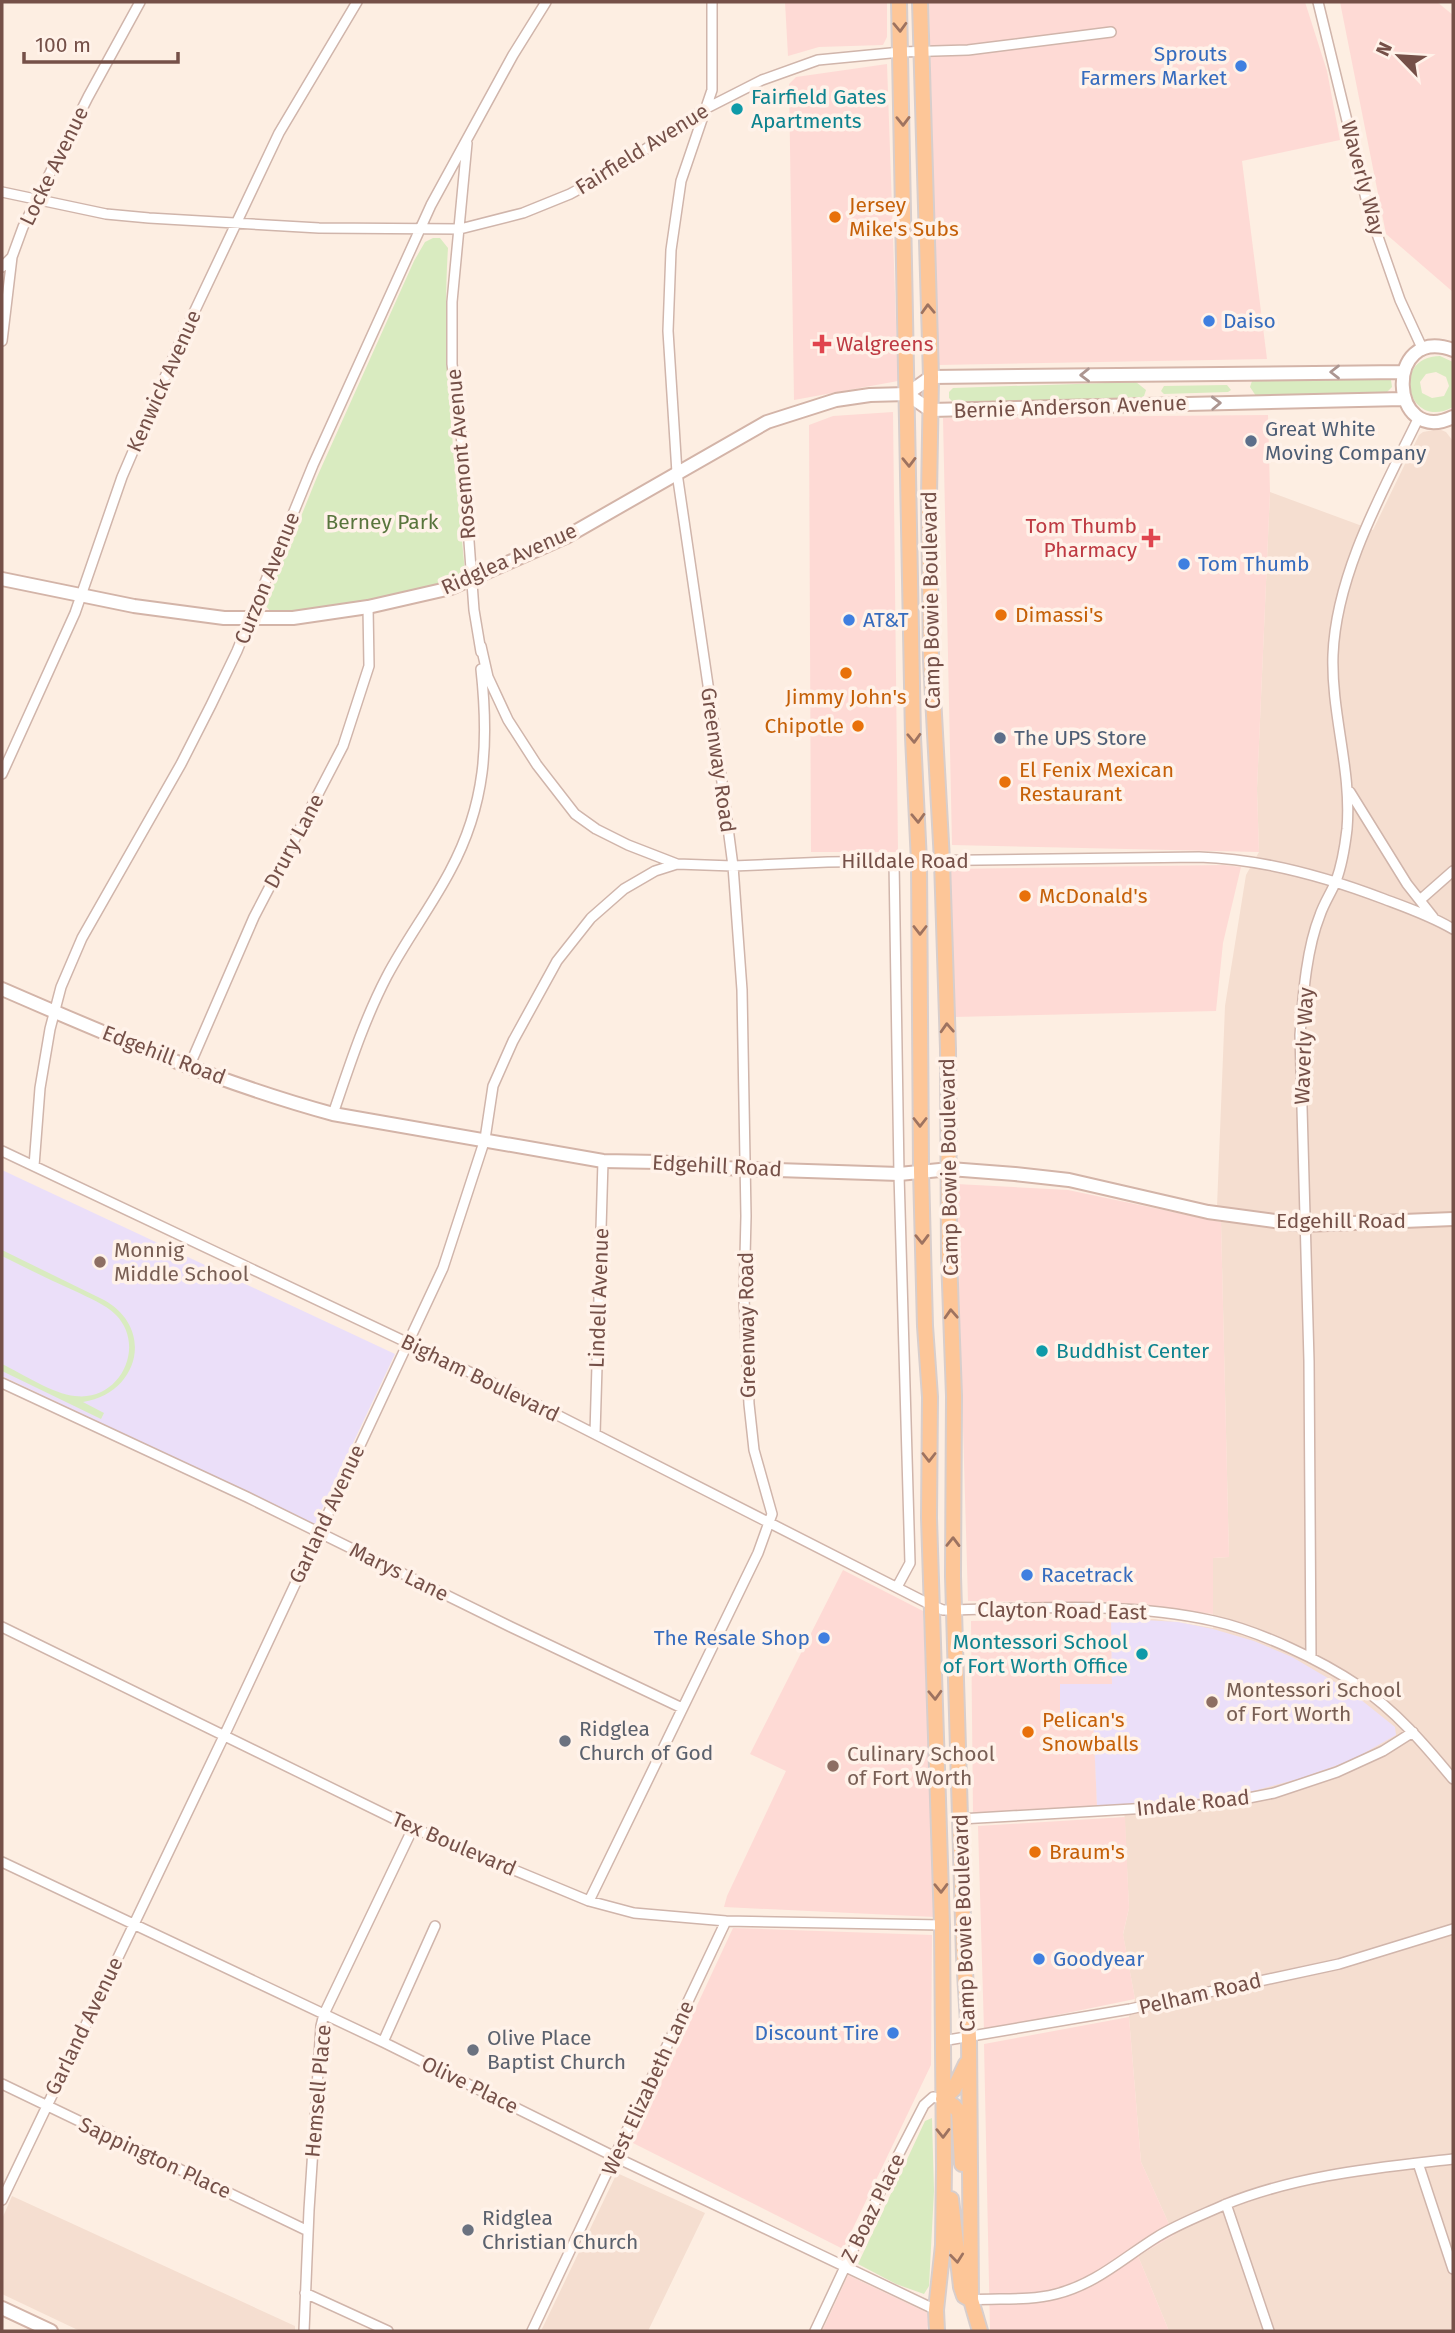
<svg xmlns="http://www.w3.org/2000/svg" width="1455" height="2333" font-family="'Fira Sans',sans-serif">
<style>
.residential{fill:#f5ded0}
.commercial{fill:#fedad5}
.education{fill:#ebdff9}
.green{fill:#d9ebc0;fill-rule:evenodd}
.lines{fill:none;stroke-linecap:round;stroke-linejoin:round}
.street-casing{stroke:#d0b5ab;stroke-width:12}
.secondary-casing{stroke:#d3b4a8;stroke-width:16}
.primary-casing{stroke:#d8cecc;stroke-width:18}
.street{stroke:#fff;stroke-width:9}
.secondary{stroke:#fff;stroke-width:12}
.primary{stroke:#fdc698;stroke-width:14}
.oneway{stroke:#9e7360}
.oneway2{stroke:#ac9691}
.shop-dot{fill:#3f7fe0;stroke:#fff2e9;stroke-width:2.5}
.culture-dot{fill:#0f9aa8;stroke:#fff2e9;stroke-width:2.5}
.food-dot{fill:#e8710a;stroke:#fff2e9;stroke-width:2.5}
.health-dot{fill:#e0444e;stroke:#fff2e9;stroke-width:2.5}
.service-dot{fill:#5c6f8a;stroke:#fff2e9;stroke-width:2.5}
.education-dot{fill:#8d6e63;stroke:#fff2e9;stroke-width:2.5}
.worship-dot{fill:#6b7280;stroke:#fff2e9;stroke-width:2.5}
.labels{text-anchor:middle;stroke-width:7;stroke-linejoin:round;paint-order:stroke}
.shop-label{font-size:21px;fill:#366cbe;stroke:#fff2e9;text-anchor:start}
.culture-label{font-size:21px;fill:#0d838f;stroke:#fff2e9;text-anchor:start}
.street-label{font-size:21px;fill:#755048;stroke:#fff2e9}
.food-label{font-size:21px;fill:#c56008;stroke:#fff2e9;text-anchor:start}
.health-label{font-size:21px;fill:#be3a42;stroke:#fff2e9;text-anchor:start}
.service-label{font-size:21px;fill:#4e5e75;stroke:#fff2e9;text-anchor:start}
.park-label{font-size:21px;fill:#58753d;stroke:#fff2e9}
.education-label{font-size:21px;fill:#785e54;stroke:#fff2e9;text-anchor:start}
.worship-label{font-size:21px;fill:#5b616d;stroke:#fff2e9;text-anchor:start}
</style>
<rect width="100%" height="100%" fill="#fdeee2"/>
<!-- residential -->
<path class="residential" d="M1439 429 1446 432 1453 441V2331H1169L1138 2256 1174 2235 1141 2162 1129 2017 1135 1999 1123 1935 1129 1908 1124 1806H1097L1093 1714H1060L1112 1684 1111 1618 1155 1619 1213 1628V1558L1229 1557 1221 1222 1217 1207 1225 1006 1246 875 1259 852 1257 789 1270 492 1373 530 1419 435 1423 432Z
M617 2173 705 2213 648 2331H541Z
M12 2196 295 2326V2331H80L2 2294V2219Z"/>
<!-- commercial -->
<path class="commercial" d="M785 2H887V37L883 45 819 47 788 56Z
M929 2H1305L1327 71 1340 140 1242 161 1267 359 938 365Z
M1340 2H1437L1453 15V292L1386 234Z
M887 64 898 381 794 400 789 84 796 77Z
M893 412 898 852H811L809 425 833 416Z
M1268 415 1270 492 1257 789 1259 852 952 845 943 418Z
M1224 865 1241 867 1223 943 1216 1011 954 1017 950 869Z
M956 1184 1068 1190 1221 1222 1229 1557 1213 1558V1614L1120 1603 968 1601Z
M843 1570 923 1611 935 1917 724 1907 727 1896 786 1771 750 1754Z
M1111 1618 1112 1684H1061L1093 1714 1097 1806 973 1813 971 1621Z
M1125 1817 1129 1908 1123 1934 1135 1999 984 2030 978 1826Z
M733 1928 932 1935 931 2065 843 2249 633 2143Z
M1129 2017 1141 2162 1174 2235 1138 2256 1169 2331H990L984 2044Z
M848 2275 930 2314 927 2331H822Z"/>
<!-- education -->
<path class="education" d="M2 1170 395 1354 315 1524 2 1376Z
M1111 1618 1178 1622 1213 1629 1254 1641 1292 1657 1350 1691 1395 1727 1396 1735 1352 1760 1298 1779 1253 1791 1158 1804 1097 1806 1093 1714H1060V1684H1112Z"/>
<!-- green -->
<path class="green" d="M433 238H440L448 248C441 356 455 464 465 572L462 578 454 582 400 598 290 614 271 612 265 605 317 477 414 261 425 242Z
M1440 356 1453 362V407C1408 432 1389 357 1440 356ZM1436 372 1446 377 1449 386 1444 396 1432 398 1422 393 1420 382 1426 374Z
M1387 376 1391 380 1392 387 1385 394 1256 396 1250 387 1252 381 1256 379Z
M1136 382 1146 390 1144 396 1138 399 954 403 949 398V392L953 388Z
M1227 385 1231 390 1228 392 1164 394 1161 391 1164 386Z
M2 1250 104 1300C156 1329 138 1394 83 1402L104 1413 101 1419 2 1371V1364C23 1374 53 1394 75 1396 119 1402 147 1347 116 1315 105 1304 89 1298 75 1291 50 1280 26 1268 2 1256Z
M932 2118 934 2191 929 2286 924 2294 896 2284 858 2264 925 2121Z"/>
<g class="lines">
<!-- street casing -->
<g class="street-casing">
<path id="street" d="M1318 2 1369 211 1400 300 1423 350
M467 143 452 302V364L461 432 474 610 481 652
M2 192 106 214 149 218 319 228 460 229 523 213 570 194 616 169 705 109 762 80 818 60 901 52 968 50 1111 32
M2 267 12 257
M2 341 12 257 23 227 88 97 140 2
M481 646 488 677 508 720 537 765 575 814 596 829 628 845 677 864 733 866 828 862 1199 857C1263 859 1324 876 1384 899 1408 908 1431 916 1453 929
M2 774 75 613 122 477 180 342 279 133 357 2
M1350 792 1407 884 1433 917
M894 861 899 1174 910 1563 897 1587
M1420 900 1453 871
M189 1067 254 917 343 746 369 666 368 607
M333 1114C349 1067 364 1020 387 976 406 940 431 907 450 871 486 804 489 743 481 669
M2 1151 516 1394 933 1606 943 1610H954C1040 1608 1129 1602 1214 1621 1259 1631 1321 1660 1359 1686 1395 1710 1425 1745 1453 1779
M34 1166 40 1088 50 1029 61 987 82 938 181 764 211 705 237 651 313 465 431 205 513 55 546 2
M2 1383 247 1497 511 1627 682 1708
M595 1434 603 1161
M2 1627 413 1828 589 1901 634 1913 726 1921 942 1925
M1311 1658 1309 1361 1300 1035C1303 997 1306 950 1320 915 1324 903 1331 893 1336 881 1342 865 1345 846 1347 829 1352 770 1331 714 1333 655 1336 573 1384 489 1419 417
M960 1819 1218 1804 1274 1793 1337 1772 1383 1751 1413 1732
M2 1862 383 2042 615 2157 936 2310
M589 1901 758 1553 772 1514 754 1450 749 1404 744 1299 746 1216 742 990 733 866 720 767 677 473 668 331 671 250 681 181 712 90V2
M942 2041 1130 2009 1339 1964 1453 1929
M383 2042 435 1926
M2 2084 308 2231
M1418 2163 1453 2269
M2 2200 224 1736 443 1268 485 1139 493 1086 513 1041 557 961 591 918 624 889 655 871 677 864
M1226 2204 1269 2331
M305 2293 388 2331
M971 2300C1000 2298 1028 2301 1056 2294 1096 2284 1123 2258 1157 2237 1178 2224 1202 2215 1224 2205 1297 2175 1376 2168 1453 2159
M304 2331 309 2210 321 2026 324 2014 413 1828
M532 2331 726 1921
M815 2331 888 2175 924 2105 933 2097 943 2099"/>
</g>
<!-- secondary casing -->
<g class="secondary-casing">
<path id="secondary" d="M1453 350C1383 324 1389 448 1453 417
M907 394 930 410 1403 399
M907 394 931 377 1403 372
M2 579 134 606 224 618H293L368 607 451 588 566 537 767 422 836 400 870 395 907 394
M2 989C110 1036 219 1083 333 1114L603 1161 659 1162 721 1168 899 1174 950 1169 1015 1174 1069 1180 1208 1212 1304 1225 1453 1219
M2 2308 51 2331"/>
</g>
<!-- primary casing -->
<g class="primary-casing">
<path id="primary" d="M899 2 913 737 919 862 921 1171 925 1326 930 1397 929 1518 942 1925 944 2167 943 2245 936 2310 937 2331
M920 2 931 377 929 496 931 660 942 861 948 1049 949 1256 954 1396 953 1576 964 1956 969 2038 971 2300 980 2331
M962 2164 959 2112 954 2106 943 2099 954 2089 966 2064
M951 2199 961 2287 964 2296 971 2300"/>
</g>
<!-- street -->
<use href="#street" class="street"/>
<!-- secondary -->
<use href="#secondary" class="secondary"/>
<!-- primary -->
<use href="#primary" class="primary"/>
</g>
<!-- one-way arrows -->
<defs><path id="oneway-chevron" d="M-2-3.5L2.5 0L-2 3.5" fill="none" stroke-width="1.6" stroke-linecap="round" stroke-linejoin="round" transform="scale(1.75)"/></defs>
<g class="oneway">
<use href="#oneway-chevron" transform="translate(900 27) rotate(88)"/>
<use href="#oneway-chevron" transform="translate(903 121) rotate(89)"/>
<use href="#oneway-chevron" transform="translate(928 309) rotate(-92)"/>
<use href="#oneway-chevron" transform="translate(909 462) rotate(89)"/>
<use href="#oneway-chevron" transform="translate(914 738) rotate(88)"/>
<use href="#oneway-chevron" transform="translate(918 818) rotate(88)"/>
<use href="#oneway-chevron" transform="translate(920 930) rotate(90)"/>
<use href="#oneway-chevron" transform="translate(947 1028) rotate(-93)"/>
<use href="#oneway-chevron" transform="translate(920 1122) rotate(90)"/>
<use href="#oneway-chevron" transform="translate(922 1239) rotate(89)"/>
<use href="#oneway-chevron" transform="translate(951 1314) rotate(-93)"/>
<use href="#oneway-chevron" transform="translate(929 1457) rotate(90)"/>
<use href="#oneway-chevron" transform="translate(953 1542) rotate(-89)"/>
<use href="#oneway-chevron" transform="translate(935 1695) rotate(88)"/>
<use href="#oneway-chevron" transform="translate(941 1888) rotate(89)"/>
<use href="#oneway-chevron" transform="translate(943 2133) rotate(89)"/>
<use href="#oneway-chevron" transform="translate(957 2258) rotate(84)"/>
</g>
<g class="oneway2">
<use href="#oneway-chevron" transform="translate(1335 372) rotate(180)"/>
<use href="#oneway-chevron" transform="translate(1085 375) rotate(179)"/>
<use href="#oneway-chevron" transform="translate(1216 403) rotate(-2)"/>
</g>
<!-- markers -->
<g class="shop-dot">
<circle cx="1241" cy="66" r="7"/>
<circle cx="1209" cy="321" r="7"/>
<circle cx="1184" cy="564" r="7"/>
<circle cx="849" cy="620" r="7"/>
<circle cx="1027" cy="1575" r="7"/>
<circle cx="824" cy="1638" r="7"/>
<circle cx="1039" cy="1959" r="7"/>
<circle cx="893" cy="2033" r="7"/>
</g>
<g class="culture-dot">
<circle cx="737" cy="109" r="7"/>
<circle cx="1042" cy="1351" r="7"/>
<circle cx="1142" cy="1654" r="7"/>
</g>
<g class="food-dot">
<circle cx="835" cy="217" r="7"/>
<circle cx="1001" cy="615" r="7"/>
<circle cx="846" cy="673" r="7"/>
<circle cx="858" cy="726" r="7"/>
<circle cx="1005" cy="782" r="7"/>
<circle cx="1025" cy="896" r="7"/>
<circle cx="1028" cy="1732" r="7"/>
<circle cx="1035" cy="1852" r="7"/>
</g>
<g class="health-dot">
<path d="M818.5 333.5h7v7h7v7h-7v7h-7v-7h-7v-7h7z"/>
<path d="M1147.5 527.5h7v7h7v7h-7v7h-7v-7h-7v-7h7z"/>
</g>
<g class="service-dot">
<circle cx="1251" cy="441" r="7"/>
<circle cx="1000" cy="738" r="7"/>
</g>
<g class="education-dot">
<circle cx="100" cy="1262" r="7"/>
<circle cx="1212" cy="1702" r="7"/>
<circle cx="833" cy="1766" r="7"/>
</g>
<g class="worship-dot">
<circle cx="565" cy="1741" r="7"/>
<circle cx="473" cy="2050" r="7"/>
<circle cx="468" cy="2230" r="7"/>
</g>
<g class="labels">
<!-- shop labels -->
<g class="shop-label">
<text x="1227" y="61" text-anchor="end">Sprouts<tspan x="1227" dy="24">Farmers Market</tspan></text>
<text x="1223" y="328">Daiso</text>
<text x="1198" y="571">Tom Thumb</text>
<text x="863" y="627">AT&amp;T</text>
<text x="1041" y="1582">Racetrack</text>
<text x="810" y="1645" text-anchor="end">The Resale Shop</text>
<text x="1053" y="1966">Goodyear</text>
<text x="879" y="2040" text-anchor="end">Discount Tire</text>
</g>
<!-- culture labels -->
<g class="culture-label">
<text x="751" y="104">Fairfield Gates<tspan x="751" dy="24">Apartments</tspan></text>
<text x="1056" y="1358">Buddhist Center</text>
<text x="1128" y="1649" text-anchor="end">Montessori School<tspan x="1128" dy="24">of Fort Worth Office</tspan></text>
</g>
<!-- street labels -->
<g class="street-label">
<text transform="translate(642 149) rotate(-32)" y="7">Fairfield Avenue</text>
<text transform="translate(54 166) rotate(-64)" y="7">Locke Avenue</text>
<text transform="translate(1363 178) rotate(75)" y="7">Waverly Way</text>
<text transform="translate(164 381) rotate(-66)" y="7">Kenwick Avenue</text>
<text transform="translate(1070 407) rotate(-2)" y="7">Bernie Anderson Avenue</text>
<text transform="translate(461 454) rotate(-95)" y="7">Rosemont Avenue</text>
<text transform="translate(509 559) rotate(-24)" y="7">Ridglea Avenue</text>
<text transform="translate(267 578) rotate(-68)" y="7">Curzon Avenue</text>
<text transform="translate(931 600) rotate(-91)" y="7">Camp Bowie Boulevard</text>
<text transform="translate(718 760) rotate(82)" y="7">Greenway Road</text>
<text transform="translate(294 841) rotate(-62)" y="7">Drury Lane</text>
<text x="905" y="868">Hilldale Road</text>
<text transform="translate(1304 1046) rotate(-88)" y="7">Waverly Way</text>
<text transform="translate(164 1055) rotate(21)" y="7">Edgehill Road</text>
<text transform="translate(717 1166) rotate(3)" y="7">Edgehill Road</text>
<text transform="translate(949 1167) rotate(-91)" y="7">Camp Bowie Boulevard</text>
<text x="1341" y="1228">Edgehill Road</text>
<text transform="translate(599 1298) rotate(-88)" y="7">Lindell Avenue</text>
<text transform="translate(747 1325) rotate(-91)" y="7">Greenway Road</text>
<text transform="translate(480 1378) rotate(26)" y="7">Bigham Boulevard</text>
<text transform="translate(327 1514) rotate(-65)" y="7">Garland Avenue</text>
<text transform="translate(399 1572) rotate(26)" y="7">Marys Lane</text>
<text transform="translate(1062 1611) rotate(1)" y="7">Clayton Road East</text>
<text transform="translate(1193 1803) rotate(-6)" y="7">Indale Road</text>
<text transform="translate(454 1844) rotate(23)" y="7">Tex Boulevard</text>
<text transform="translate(964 1923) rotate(-92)" y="7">Camp Bowie Boulevard</text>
<text transform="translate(1200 1994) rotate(-13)" y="7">Pelham Road</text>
<text transform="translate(84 2026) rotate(-64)" y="7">Garland Avenue</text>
<text transform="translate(470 2085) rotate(26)" y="7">Olive Place</text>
<text transform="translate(648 2088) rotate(-65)" y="7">West Elizabeth Lane</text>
<text transform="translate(318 2091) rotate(-85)" y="7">Hemsell Place</text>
<text transform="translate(155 2158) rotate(25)" y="7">Sappington Place</text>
<text transform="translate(873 2208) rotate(-64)" y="7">Z Boaz Place</text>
</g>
<!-- food labels -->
<g class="food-label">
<text x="849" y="212">Jersey<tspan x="849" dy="24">Mike's Subs</tspan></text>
<text x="1015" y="622">Dimassi's</text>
<text x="846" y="704" text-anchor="middle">Jimmy John's</text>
<text x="844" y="733" text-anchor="end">Chipotle</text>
<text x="1019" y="777">El Fenix Mexican<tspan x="1019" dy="24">Restaurant</tspan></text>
<text x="1039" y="903">McDonald's</text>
<text x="1042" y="1727">Pelican's<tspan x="1042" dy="24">Snowballs</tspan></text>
<text x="1049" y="1859">Braum's</text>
</g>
<!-- health labels -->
<g class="health-label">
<text x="836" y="351">Walgreens</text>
<text x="1137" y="533" text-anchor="end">Tom Thumb<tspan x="1137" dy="24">Pharmacy</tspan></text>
</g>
<!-- service labels -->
<g class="service-label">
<text x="1265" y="436">Great White<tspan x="1265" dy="24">Moving Company</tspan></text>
<text x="1014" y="745">The UPS Store</text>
</g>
<!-- park labels -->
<g class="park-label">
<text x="382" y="529">Berney Park</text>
</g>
<!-- education labels -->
<g class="education-label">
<text x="114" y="1257">Monnig<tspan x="114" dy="24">Middle School</tspan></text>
<text x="1226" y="1697">Montessori School<tspan x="1226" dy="24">of Fort Worth</tspan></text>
<text x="847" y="1761">Culinary School<tspan x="847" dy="24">of Fort Worth</tspan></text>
</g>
<!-- worship labels -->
<g class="worship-label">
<text x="579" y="1736">Ridglea<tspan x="579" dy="24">Church of God</tspan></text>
<text x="487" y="2045">Olive Place<tspan x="487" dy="24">Baptist Church</tspan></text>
<text x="482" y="2225">Ridglea<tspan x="482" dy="24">Christian Church</tspan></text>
</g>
</g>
<!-- border -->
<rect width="1455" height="2333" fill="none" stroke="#755048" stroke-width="7"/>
<!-- north arrow -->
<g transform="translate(1399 56) rotate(295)" stroke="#fff2e9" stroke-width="5" paint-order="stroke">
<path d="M0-5L12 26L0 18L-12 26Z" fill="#755048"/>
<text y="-10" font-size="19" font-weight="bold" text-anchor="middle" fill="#755048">N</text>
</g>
<!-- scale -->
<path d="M24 52v10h154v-10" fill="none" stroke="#755048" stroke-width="3.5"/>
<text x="35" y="52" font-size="21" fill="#755048" stroke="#fff2e9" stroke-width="5" paint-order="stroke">100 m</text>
</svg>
